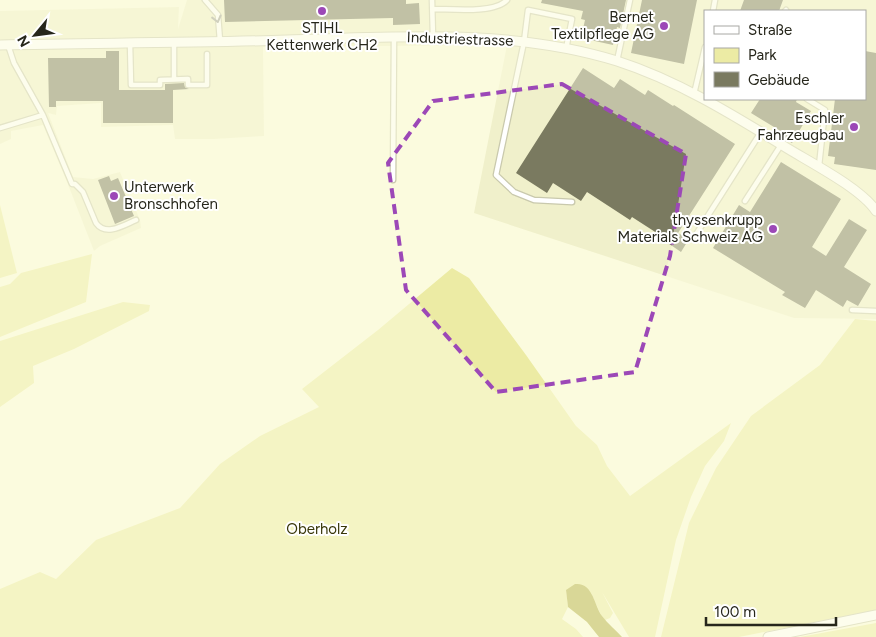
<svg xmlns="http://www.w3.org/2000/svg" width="876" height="637" font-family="Figtree,sans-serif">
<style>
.built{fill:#f0f0cb;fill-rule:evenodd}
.green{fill:#eceba4}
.water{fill:#b0ac40}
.building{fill:#7a7a60}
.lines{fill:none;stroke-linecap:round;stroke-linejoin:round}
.lane-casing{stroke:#c9c9ad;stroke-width:7}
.street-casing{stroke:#c9c9ad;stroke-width:11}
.lane{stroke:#fff;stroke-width:4.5}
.street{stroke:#fff;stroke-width:9}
.oneway{stroke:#9d9d98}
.marked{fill:none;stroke:#9c48b7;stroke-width:4;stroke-dasharray:10 6;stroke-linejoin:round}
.poi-dot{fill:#9c48b7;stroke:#fff;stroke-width:2}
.labels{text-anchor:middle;stroke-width:4;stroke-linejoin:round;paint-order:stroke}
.poi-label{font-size:15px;fill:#26261b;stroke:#fff;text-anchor:end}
.street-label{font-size:15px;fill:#26261b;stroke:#fff}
.park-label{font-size:15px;fill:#393709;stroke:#fff}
</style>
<rect width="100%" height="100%" fill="#fbfbde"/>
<!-- built -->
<path class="built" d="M187 0H876V319L794 318 474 213 507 45 263 47 264 136 214 139H175L173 125 101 127V103L57 106 56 115 48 113 73 177 93 179 120 172 140 220 141 228 100 246 94 251 67 182 43 125 11 131V139L0 144V11L179 7 178 29ZM705 11H865V99H705Z"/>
<!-- green -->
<path class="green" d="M0 205 17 273 0 278Z
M92 254 86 302 0 337V287L10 284 21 273Z
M452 268 469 278 526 355 576 426 597 445 607 466 630 496 731 423 724 441 705 466 691 497 676 540 655 637H629L602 592 613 613 610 618 605 620 601 615 591 593 566 590 568 607 562 619 576 629 583 637H0V589L40 572 56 579 96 540 180 508 220 464 260 436 319 407 302 389 378 330Z
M123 302 150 305 149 311 74 349 33 366 34 383 0 407V341Z
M855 319 876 321V610L739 637H661L689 523 716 468 751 416 820 365Z
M876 623V637H800Z"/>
<!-- water -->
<path class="water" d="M575 584C593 582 594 605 602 616 608 624 616 630 622 637H599L587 622 568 607 566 590Z"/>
<!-- building -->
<path class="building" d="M224 0H406V4L419 3 420 24 393 25V18L225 22Z
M542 0H626L620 28 617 27 613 45 581 38 585 20 581 19 583 11 541 3Z
M642 0H697L684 64 631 53Z
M744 0H783L779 11H740Z
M106 51H119V90H165V84L184 83 185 87 189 89 173 90V123H103V101H56V107H49L48 58H106Z
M865 51 876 53V170L834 164 835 157 828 156 835 99H865Z
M583 68 614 88 620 79 645 95 648 90 673 106 674 105 735 144 678 233 689 239 681 252 662 239 663 237 632 217 630 220 587 192 581 201 553 183 547 193 516 173Z
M760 99H797L796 102 811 111 792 143 776 134 779 130 751 113Z
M781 162 841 199 812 247 826 256 849 219 867 230 844 267 871 284 858 306 847 300 843 307 816 290 805 308 782 295 785 292 713 248 739 205 750 212Z
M109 176 111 181 118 178 134 216 115 224 98 180Z"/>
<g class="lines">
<!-- lane casing -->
<g class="lane-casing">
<path id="lane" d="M205 0 218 15 220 41
M432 0 433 37
M433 9C451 9 494 14 507 0
M713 11 715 0
M785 11 786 10
M174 42V79
M130 43 131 85H160V80L188 79V85H207V54
M8 45 14 63 43 115 72 184H75L83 192 96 223C106 237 124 225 136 220
M566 49 572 19 528 10 524 42 496 175 514 192 534 200 572 202
M617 61 630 0
M694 94 705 47
M807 99 825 110 819 166
M0 128 43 115
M393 180 394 37
M745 201 781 145
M695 236 761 132
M852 310 876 311"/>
</g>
<!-- street casing -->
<g class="street-casing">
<path id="street" d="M0 45C96 43 191 43 287 40 396 37 511 28 617 61 676 80 730 113 782 145 807 161 860 187 876 211
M768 637 876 615"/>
</g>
<!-- lane -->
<use href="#lane" class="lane"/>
<!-- street -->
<use href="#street" class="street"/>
</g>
<!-- one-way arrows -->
<defs><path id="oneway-chevron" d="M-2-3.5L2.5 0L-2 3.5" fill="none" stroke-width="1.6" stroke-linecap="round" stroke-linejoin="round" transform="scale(1.25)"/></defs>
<use class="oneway" href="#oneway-chevron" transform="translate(217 19) rotate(76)"/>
<!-- marked area -->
<path d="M0 0H876V637H0ZM562 84 686 154 670 256 635 372 496 392 406 290 388 163 433 101Z" fill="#fbfbde" fill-opacity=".55" fill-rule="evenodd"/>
<path class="marked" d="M562 84 686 154 670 256 635 372 496 392 406 290 388 163 433 101Z"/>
<!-- markers -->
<g class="poi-dot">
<circle cx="322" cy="11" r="5"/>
<circle cx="664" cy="26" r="5"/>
<circle cx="854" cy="127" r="5"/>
<circle cx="114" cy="196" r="5"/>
<circle cx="773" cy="229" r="5"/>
</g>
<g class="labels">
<!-- poi labels -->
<g class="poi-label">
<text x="654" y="22">Bernet<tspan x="654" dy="17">Textilpflege AG</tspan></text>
<text x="322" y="33" text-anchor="middle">STIHL<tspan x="322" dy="17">Kettenwerk CH2</tspan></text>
<text x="844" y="123">Eschler<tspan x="844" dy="17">Fahrzeugbau</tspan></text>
<text x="124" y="192" text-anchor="start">Unterwerk<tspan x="124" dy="17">Bronschhofen</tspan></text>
<text x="763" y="225">thyssenkrupp<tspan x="763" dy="17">Materials Schweiz AG</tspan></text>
</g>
<!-- street labels -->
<g class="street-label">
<text transform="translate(460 39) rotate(2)" y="5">Industriestrasse</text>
</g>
<!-- park labels -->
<g class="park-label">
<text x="317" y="534">Oberholz</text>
</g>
</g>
<!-- legend -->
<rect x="704" y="10" width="162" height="90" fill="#ffffff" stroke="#a8a8a4"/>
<rect x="714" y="26" width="25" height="8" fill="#ffffff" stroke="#a8a8a4"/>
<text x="748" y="35" font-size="15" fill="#26261b">Straße</text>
<rect x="714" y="48" width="25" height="15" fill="#eceba4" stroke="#a8a8a4"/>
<text x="748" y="60" font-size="15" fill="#26261b">Park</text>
<rect x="714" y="72" width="25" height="15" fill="#7a7a60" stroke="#a8a8a4"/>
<text x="748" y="85" font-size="15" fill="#26261b">Gebäude</text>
<!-- north arrow -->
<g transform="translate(35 35) rotate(241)" stroke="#ffffff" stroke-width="4" paint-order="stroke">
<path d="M0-4L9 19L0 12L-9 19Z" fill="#26261b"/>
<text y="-8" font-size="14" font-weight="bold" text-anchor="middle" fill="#26261b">N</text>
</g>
<!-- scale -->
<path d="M706 617v8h130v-8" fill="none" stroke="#26261b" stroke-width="2.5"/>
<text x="714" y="617" font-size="15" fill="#26261b" stroke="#ffffff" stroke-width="4" paint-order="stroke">100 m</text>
</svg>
